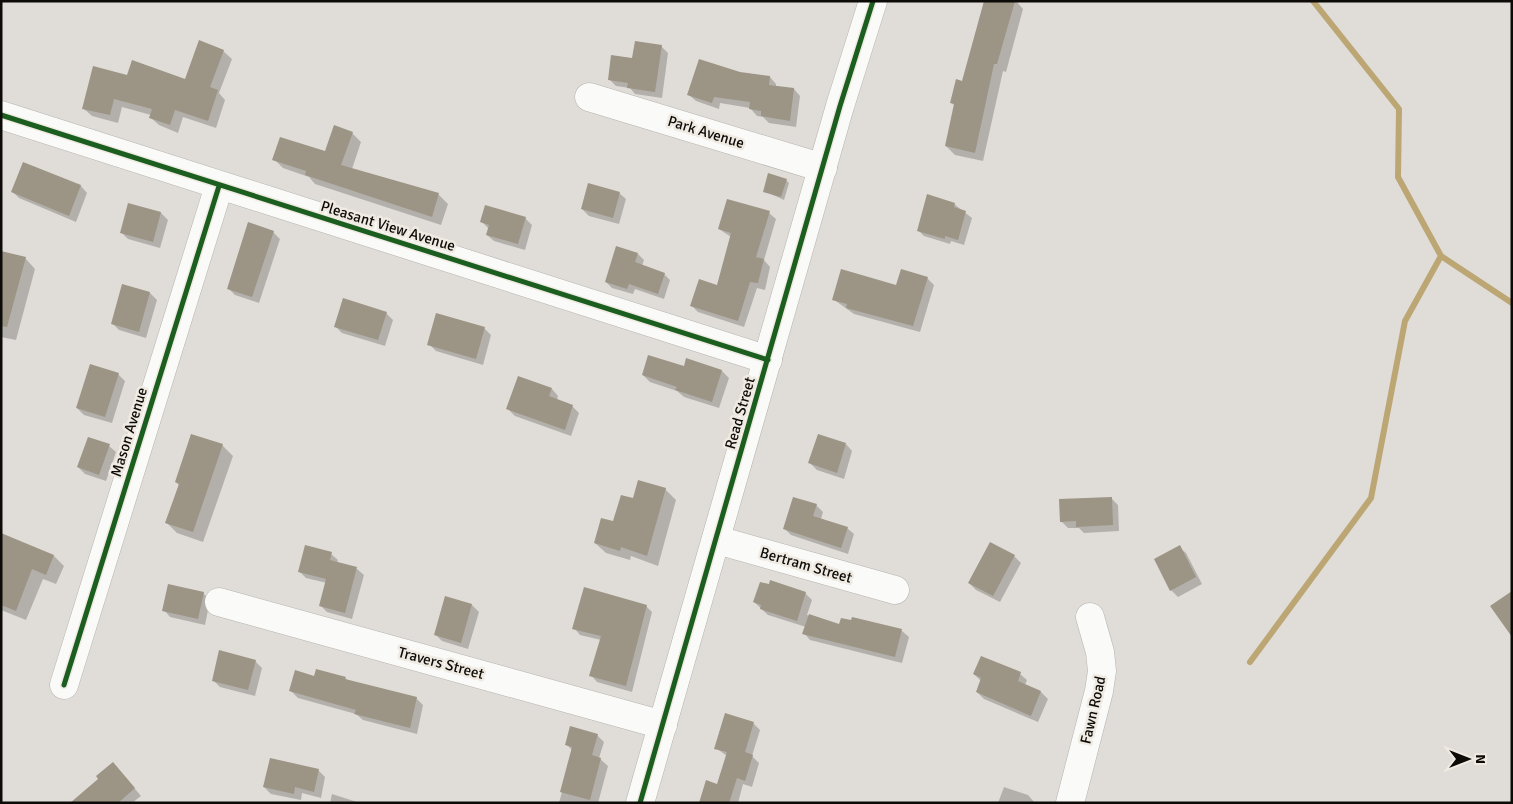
<svg xmlns="http://www.w3.org/2000/svg" width="1513" height="804" font-family="Signika,sans-serif">
<style>
.shadow{fill:#0003}
.lines{fill:none;stroke-linecap:round;stroke-linejoin:round}
.stream{stroke:#bca674;stroke-width:6}
.building{fill:#9c9484}
.minor-casing{stroke:#b5b3af;stroke-width:29}
.major-casing{stroke:#b5b3af;stroke-width:29}
.minor{stroke:#fafaf9;stroke-width:28}
.major{stroke:#fafaf9;stroke-width:28}
.cycleway-casing{stroke:#f0ebe2;stroke-width:8}
.cycleway{stroke:#1b5e20;stroke-width:5}
.labels{text-anchor:middle;stroke-width:5;stroke-linejoin:round;paint-order:stroke}
.street-label{font-size:15px;fill:#0d0b08;stroke:#f0ebe2}
</style>
<rect width="100%" height="100%" fill="#e0ddd8"/>
<!-- shadow -->
<path class="shadow" d="M986 1H1016L1023 9 1006 72 1003 71 983 161 955 155 946 146 955 106 952 103 963 82Z
M661 46 668 53 662 98 635 94 630 88 616 86 609 79 633 60Z
M223 51 232 59 219 93 225 100 216 128 183 117 178 133 159 125 150 117 151 115 122 107 118 123 92 116 83 108 128 76 185 80Z
M740 73 770 77 776 84V87L794 89 800 96 796 127 769 123 763 117 757 116 750 108 720 103 719 109 696 101 689 95Z
M352 133 361 142 352 169 439 195 448 204 441 225 315 184 309 177 283 168 274 159 326 153Z
M24 163 81 186 87 193 76 222 19 198 12 191Z
M786 180 789 183 784 200 764 191Z
M619 193 626 199 619 224 589 216 582 209Z
M129 204 161 213 168 220 160 248 128 239 121 232Z
M954 204 972 218 964 245 951 241 950 244 924 236 918 230Z
M769 213 776 219 764 260 770 267 765 290 757 288 744 327 698 312 691 305 718 287 731 237 719 229Z
M525 218 532 225 525 250 494 241 487 235 489 229 482 222Z
M273 232 280 239 259 303 235 295 228 288Z
M1 252 25 258 35 269 16 340 1 337Z
M638 254 644 260 642 266 664 274 670 280 664 299 635 289 633 294 612 288 606 282Z
M927 278 934 285 920 332 854 314 833 299 897 287Z
M123 285 150 293 157 300 146 338 119 330 112 323Z
M386 313 393 320 385 346 342 333 335 326Z
M484 328 491 335 483 365 436 351 429 344Z
M687 360 722 371 729 378 719 408 684 397 677 391 650 382 643 375 685 368Z
M118 374 125 381 112 423 84 415 77 408Z
M552 389 558 396 557 400 572 406 579 413 571 436 515 416 508 409Z
M846 444 852 451 844 479 817 470 810 463Z
M222 445 233 456 203 542 177 533 166 522 179 485 176 482Z
M109 446 116 452 106 481 85 474 78 467Z
M665 489 676 500 658 566 631 556 630 560 606 553 595 543 634 500Z
M1111 498 1118 505 1119 531 1084 533 1079 528H1068L1061 521Z
M816 505 823 512 821 519 847 528 854 534 848 554 791 535 784 528Z
M1 537 54 556 64 566 56 584 43 579 26 620 1 610Z
M1179 547 1186 553 1202 584 1178 597 1171 590Z
M331 554 338 560 337 563 357 569 364 575 352 619 327 612 321 606 327 583 306 578 299 571Z
M1014 556 1021 563 1000 602 976 590 969 583Z
M203 593 210 600 205 625 170 617 164 610Z
M805 593 812 600 807 615 840 626 852 622 853 618 902 631 909 637 902 663 810 640 804 633 806 627 768 615 754 602Z
M446 598 472 605 479 612 468 649 442 641 435 634Z
M646 606 652 612 632 692 597 682 591 675 601 640 580 635 574 628Z
M255 661 262 668 255 696 220 687 213 680Z
M974 674H1020L1027 680 1025 685 1041 692 1048 699 1038 722 984 699 977 692 981 681Z
M315 677 345 678 349 681 416 698 423 705 417 734 363 720 356 714 298 698 291 691Z
M753 723 760 730 752 756 759 763 752 787 743 784 738 803H701L718 785 727 756 716 748Z
M597 735 604 742 599 758 608 766 598 803H559L573 751 566 744Z
M318 770 325 777 321 798 302 793 301 800 271 794 264 787Z
M120 771 141 796 132 803H73Z
M1004 787 1028 795 1035 803H998Z
M332 794 357 802 358 803H330Z"/>
<g class="lines">
<!-- stream -->
<path class="stream" d="M1313 1 1399 109 1398 177 1441 256 1512 303
M1250 662 1371 498 1405 321 1441 256"/>
</g>
<!-- building -->
<path class="building" d="M984 1H1015L997 64H994L975 153 945 146 954 104 950 103 956 79 962 81Z
M199 40 224 50 210 87 218 90 208 121 175 110 170 125 149 118 152 109 114 99 110 115 82 109 93 66 127 75 132 60 185 79Z
M635 41 662 45 655 92 627 88 628 83 608 80 611 55 632 58Z
M699 59 740 72 770 76 769 85 794 88 790 121 761 116V111L749 109 750 102 714 97 712 103 687 95Z
M334 125 353 132 341 165 439 193 432 217 305 175 306 171 272 160 280 137 325 151Z
M23 162 81 185 69 216 11 192Z
M768 173 787 179 781 197 763 192Z
M588 183 620 192 613 218 581 209Z
M927 194 955 203 954 207 966 211 958 240 945 236V239L917 231Z
M727 199 770 211 756 257 764 259 758 283 750 282 738 321 690 306 699 279 717 285 731 233 718 229Z
M128 203 161 212 153 242 120 233Z
M485 205 526 217 518 244 486 235 489 225 480 222Z
M248 222 274 231 252 297 227 289Z
M616 246 638 253 635 262 665 273 658 294 629 284 627 289 605 282Z
M1 251 26 257 7 327 1 326Z
M841 269 896 285 901 269 928 277 913 326 846 308 847 304 832 300Z
M122 284 150 292 139 332 111 324Z
M343 298 387 312 378 340 334 327Z
M436 313 485 327 476 359 427 345Z
M648 355 684 366 686 358 722 370 712 402 675 390 677 387 642 375Z
M90 364 119 373 105 417 76 408Z
M518 376 552 388 549 396 573 405 565 430 506 409Z
M191 434 223 444 193 532 165 523 179 484 175 482Z
M818 434 846 443 837 473 808 463Z
M88 437 110 444 99 475 77 467Z
M638 480 666 488 647 556 621 547 620 551 594 543 601 518 613 521 621 495 633 498Z
M793 497 817 504 813 516 848 527 841 548 783 529Z
M1112 497 1113 525 1076 527V521L1060 522 1059 499Z
M1 533 54 555 46 575 32 569 16 611 1 605Z
M990 542 1015 555 993 596 968 583Z
M305 545 332 552 330 560 357 567 345 613 319 606 326 579 298 572Z
M1180 545 1196 577 1170 591 1154 559Z
M770 580 806 592 797 621 760 609 761 605 753 602 760 582 769 584Z
M168 584 204 592 198 619 162 611Z
M584 587 647 605 626 686 589 676 601 636 572 629Z
M1512 591V637L1490 606Z
M445 596 472 604 461 643 434 635Z
M809 614 839 624 841 618 851 620 852 617 902 629 895 657 802 634Z
M219 650 256 660 248 690 212 681Z
M981 656 1021 672 1018 681 1041 691 1031 716 976 692 981 678 973 674Z
M316 669 346 677 345 679 417 697 410 728 354 714 356 710 289 691 295 670 314 676Z
M725 713 754 722 745 752 753 755 745 781 737 778 729 803H699L706 780 717 784 727 752 714 749Z
M570 726 598 734 592 755 601 758 590 800 560 792 572 747 565 745Z
M270 758 319 769 314 792 295 787 294 794 263 787Z
M113 762 135 788 118 803H70L98 779 96 776Z"/>
<g class="lines">
<!-- minor casing -->
<g class="minor-casing">
<path id="minor" d="M589 97 823 168
M1 115 768 360
M717 540 895 590
M219 602 663 725
M64 685 219 186
M1070 803 1099 691 1102 671 1100 652 1090 617"/>
</g>
<!-- major casing -->
<g class="major-casing">
<path id="major" d="M640 803 840 106 873 1"/>
</g>
<!-- minor -->
<use href="#minor" class="minor"/>
<!-- major -->
<use href="#major" class="major"/>
<!-- cycleway casing -->
<g class="cycleway-casing">
<path id="cycleway" d="M1 115 768 360
M64 685 219 186
M640 803 840 106 873 1"/>
</g>
<!-- cycleway -->
<use href="#cycleway" class="cycleway"/>
</g>
<g class="labels">
<!-- street labels -->
<g class="street-label">
<text transform="translate(706 132) rotate(17)" y="5">Park Avenue</text>
<text transform="translate(388 226) rotate(17)" y="5">Pleasant View Avenue</text>
<text transform="translate(740 413) rotate(-74)" y="5">Read Street</text>
<text transform="translate(129 432) rotate(-73)" y="5">Mason Avenue</text>
<text transform="translate(806 565) rotate(16)" y="5">Bertram Street</text>
<text transform="translate(441 663) rotate(15)" y="5">Travers Street</text>
<text transform="translate(1093 710) rotate(-77)" y="5">Fawn Road</text>
</g>
</g>
<!-- border -->
<rect width="1513" height="804" fill="none" stroke="#0d0b08" stroke-width="5"/>
<!-- north arrow -->
<g transform="translate(1468 759) rotate(90)" stroke="#f0ebe2" stroke-width="4" paint-order="stroke">
<path d="M0-4L9 19L0 12L-9 19Z" fill="#0d0b08"/>
<text y="-8" font-size="14" font-weight="bold" text-anchor="middle" fill="#0d0b08">N</text>
</g>
</svg>
